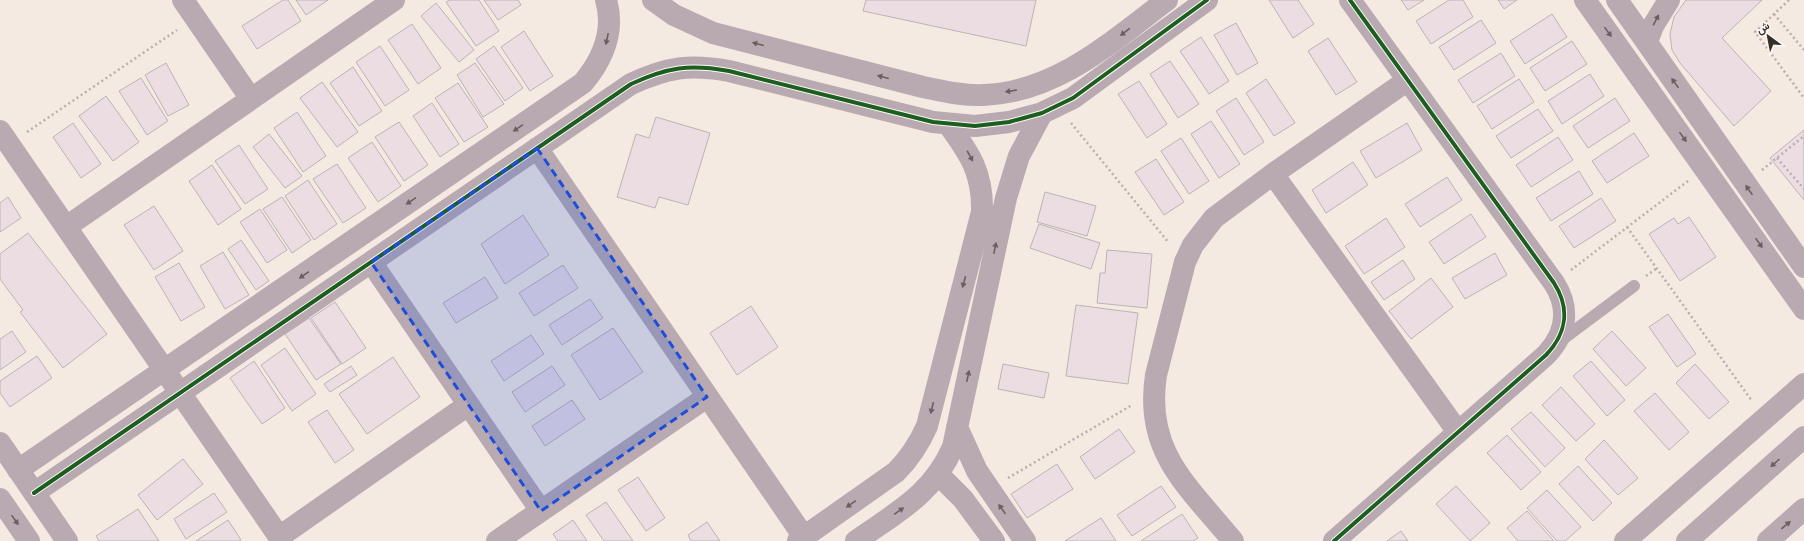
<svg xmlns="http://www.w3.org/2000/svg" width="1804" height="541" font-family="Literata,Vazirmatn,serif">
<style>
.building{fill:#ecdde3;stroke:#bbb4b3}
.lines{fill:none;stroke-linecap:round;stroke-linejoin:round}
.path{stroke:#b9aeb1;stroke-width:2.5;stroke-dasharray:2 3;stroke-linecap:butt}
.service{stroke:#b9aab2;stroke-width:12}
.minor{stroke:#b9aab2;stroke-width:22}
.tertiary{stroke:#b9aab2;stroke-width:22}
.cycleway-casing{stroke:#fdf9f6;stroke-width:6}
.cycleway{stroke:#1b5e20;stroke-width:4}
.oneway{fill:#6a6060}
.marked{fill:#1d4ed8;fill-opacity:0.2;stroke:#1d4ed8;stroke-width:3;stroke-dasharray:8 5;stroke-linejoin:round}
</style>
<rect width="100%" height="100%" fill="#f4eae2"/>
<!-- building -->
<path class="building" d="M283 0H288L301 21 257 49 242 26Z
M296 0H328L306 15Z
M450 0H479L499 31 476 46 446 2Z
M484 0H518L521 5 498 20Z
M866 0H1036L1026 46 863 11Z
M1269 0H1298L1314 24 1293 38Z
M1401 0H1424L1408 10Z
M1449 0H1463L1473 17 1431 44 1416 21Z
M1498 0H1517L1504 9Z
M1686 0H1762L1722 38 1771 91 1734 126 1680 63 1672 50 1670 34 1674 17Z
M436 3 474 50 459 62 421 16Z
M1552 14 1567 37 1525 64 1510 41Z
M1481 20 1496 43 1454 70 1439 47Z
M1236 23 1258 63 1237 75 1214 35Z
M412 24 441 68 418 84 388 40Z
M524 31 553 76 530 91 501 47Z
M1201 37 1229 81 1209 94 1180 51Z
M1328 38 1357 82 1336 95 1308 51Z
M1572 41 1587 64 1545 91 1530 68Z
M380 46 409 90 385 106 356 62Z
M494 46 523 88 505 101 476 59Z
M1501 53 1515 76 1473 103 1458 80Z
M1170 61 1199 104 1178 118 1150 74Z
M166 63 189 105 168 116 145 75Z
M475 63 504 104 483 117 457 75Z
M353 67 382 111 359 126 330 83Z
M1590 74 1604 96 1562 124 1548 101Z
M141 78 168 121 147 135 119 91Z
M1266 79 1295 123 1274 136 1246 93Z
M1519 79 1534 102 1492 129 1477 106Z
M1139 81 1167 124 1147 138 1118 94Z
M322 82 358 132 337 147 300 98Z
M458 83 488 127 464 142 435 98Z
M106 96 139 142 113 161 79 116Z
M1236 98 1264 142 1244 155 1216 111Z
M1615 98 1630 121 1588 148 1573 126Z
M432 103 459 144 440 157 413 116Z
M1538 109 1553 131 1511 158 1496 136Z
M297 112 326 156 303 172 274 128Z
M656 117 710 133 688 205 659 197 655 208 617 197 636 134 649 138Z
M1211 121 1240 164 1219 178 1191 134Z
M399 122 428 165 404 181 375 137Z
M73 123 101 164 81 178 53 137Z
M1407 123 1422 150 1376 178 1360 151Z
M1804 130V200L1770 158Z
M1634 133 1649 156 1607 183 1592 161Z
M269 134 302 176 285 188 253 147Z
M1558 137 1573 160 1531 187 1516 165Z
M1181 138 1209 181 1189 194 1161 151Z
M372 142 401 186 378 202 348 158Z
M239 145 268 189 245 204 215 161Z
M1156 159 1184 202 1164 215 1135 172Z
M1353 162 1368 185 1326 213 1312 190Z
M337 164 366 208 343 223 313 179Z
M212 165 241 209 218 225 189 181Z
M1579 171 1593 194 1551 221 1536 198Z
M1447 177 1462 200 1420 227 1405 204Z
M308 180 337 224 314 240 285 196Z
M1045 192 1096 206 1087 236 1037 222Z
M8 197 21 218 0 232V203Z
M282 197 311 240 292 253 263 209Z
M1601 198 1616 221 1574 248 1559 226Z
M154 206 183 251 154 270 124 225Z
M260 209 287 250 267 263 240 222Z
M1471 214 1486 237 1444 264 1429 242Z
M523 215 549 255 505 284 481 244Z
M1689 217 1716 257 1680 281 1649 234 1674 218 1678 224Z
M1386 218 1405 247 1364 274 1345 246Z
M1039 224 1100 243 1091 269 1030 248Z
M28 233 107 334 63 368 20 312 23 310 0 279V254Z
M241 240 269 281 256 290 228 249Z
M1107 250 1152 254 1147 308 1097 303 1100 273H1105Z
M223 252 249 295 225 309 200 266Z
M1495 253 1507 275 1465 299 1452 278Z
M1403 260 1415 279 1384 300 1371 282Z
M179 263 205 307 181 321 155 277Z
M563 265 578 288 534 316 519 293Z
M485 277 498 298 456 323 443 303Z
M1431 278 1453 307 1411 339 1389 311Z
M590 299 603 318 562 345 549 325Z
M335 302 366 348 342 364 311 318Z
M1076 305 1138 313 1128 384 1066 376Z
M751 306 778 347 737 375 710 333Z
M1668 314 1696 354 1677 367 1649 327Z
M309 318 341 364 316 380 285 334Z
M613 328 643 372 600 400 571 355Z
M12 331 26 352 0 370V339Z
M1612 331 1646 368 1626 386 1593 349Z
M531 335 544 354 504 381 491 361Z
M285 348 316 394 292 411 261 365Z
M37 356 52 378 10 407 0 393V381Z
M393 357 420 397 367 434 339 394Z
M254 361 285 408 262 424 230 378Z
M1591 361 1625 400 1607 416 1573 376Z
M1003 364 1049 373 1044 398 998 389Z
M1695 364 1729 402 1709 419 1676 383Z
M351 366 357 375 330 392 324 384Z
M552 366 565 385 525 412 512 392Z
M1561 387 1595 424 1576 441 1542 405Z
M1655 393 1689 432 1669 450 1634 411Z
M572 400 585 419 545 446 532 426Z
M327 410 354 450 335 463 308 422Z
M1531 412 1565 448 1545 467 1511 429Z
M1119 429 1135 452 1095 479 1080 457Z
M1507 435 1541 472 1521 490 1487 453Z
M1604 440 1638 478 1618 495 1585 459Z
M183 459 203 484 157 520 138 495Z
M1057 464 1073 489 1027 518 1011 494Z
M1578 466 1612 503 1593 521 1559 484Z
M638 477 665 518 646 531 618 490Z
M1161 486 1176 507 1132 536 1117 515Z
M1456 486 1490 523 1470 541 1436 504Z
M1547 490 1581 527 1565 541H1557L1527 508Z
M214 493 227 512 186 539 174 519Z
M606 502 633 541H604L586 515Z
M138 509 159 541H99L96 536Z
M1527 511 1554 541H1518L1507 528Z
M1182 514 1198 538 1193 541H1141Z
M1101 518 1116 541H1065Z
M228 520 241 540 239 541H196Z
M573 520 587 541H558L553 534Z
M707 522 720 541H691L688 535Z
M1401 531 1408 541H1387Z"/>
<g class="lines">
<!-- path -->
<path class="path" d="M1789 0 1755 32 1804 98
M1774 14 1804 50
M1071 123 1169 243
M27 132 177 30
M1777 158 1804 189
M1762 170 1804 136
M1627 227 1752 401
M1571 270 1688 181
M1646 276 1657 268
M1008 478 1132 405"/>
<!-- service -->
<path class="service" d="M1559 342 1634 286"/>
<!-- minor -->
<path class="minor" d="M183 0 251 99
M653 0 674 15 713 33 923 87C943 91 963 96 984 95 1057 92 1111 42 1167 0
M1585 0 1804 309
M1617 0 1804 267
M1647 42 1653 26 1669 0
M0 131 282 541
M537 148 804 537
M1273 174 1458 432
M66 227 394 0
M371 262 541 511
M957 427 977 471 1025 541
M0 443 67 541
M18 470 583 83C603 59 615 31 606 0
M939 475 963 499 994 541
M34 493 631 84C668 67 689 64 729 71L933 122 975 126 1009 122 1042 113 1073 98 1207 0
M0 499 29 541
M279 537 468 405
M497 541 707 397
M798 541 896 472C910 458 919 444 927 426L982 212C983 173 970 154 948 124
M856 541C897 512 932 495 953 447L1006 198 1019 156 1042 113
M1233 541C1188 486 1144 452 1156 375L1185 262 1193 245 1214 218 1273 174 1408 80
M1334 541 1546 355C1567 333 1570 308 1554 283L1350 0
M1625 541 1804 384"/>
<!-- tertiary -->
<path class="tertiary" d="M1687 541 1804 437
M1768 541 1804 509"/>
<!-- cycleway casing -->
<g class="cycleway-casing">
<path id="cycleway" d="M34 493 631 84C668 67 689 64 729 71L933 122 975 126 1009 122 1042 113 1073 98 1207 0
M1334 541 1546 355C1567 333 1570 308 1554 283L1350 0"/>
</g>
<!-- cycleway -->
<use href="#cycleway" class="cycleway"/>
</g>
<!-- one-way arrows -->
<defs><path id="oneway-solid" d="M-6-.8H1V-3.2L6.5 0L1 3.2V.8H-6Z"/></defs>
<g class="oneway">
<use href="#oneway-solid" transform="translate(1656 20) rotate(-62)"/>
<use href="#oneway-solid" transform="translate(1125 32) rotate(143)"/>
<use href="#oneway-solid" transform="translate(1608 32) rotate(54)"/>
<use href="#oneway-solid" transform="translate(607 39) rotate(102)"/>
<use href="#oneway-solid" transform="translate(758 44) rotate(-165)"/>
<use href="#oneway-solid" transform="translate(883 77) rotate(-165)"/>
<use href="#oneway-solid" transform="translate(1675 83) rotate(-125)"/>
<use href="#oneway-solid" transform="translate(1011 91) rotate(171)"/>
<use href="#oneway-solid" transform="translate(518 128) rotate(146)"/>
<use href="#oneway-solid" transform="translate(1683 137) rotate(54)"/>
<use href="#oneway-solid" transform="translate(970 156) rotate(61)"/>
<use href="#oneway-solid" transform="translate(1749 190) rotate(-125)"/>
<use href="#oneway-solid" transform="translate(411 201) rotate(146)"/>
<use href="#oneway-solid" transform="translate(1759 243) rotate(55)"/>
<use href="#oneway-solid" transform="translate(995 248) rotate(-78)"/>
<use href="#oneway-solid" transform="translate(304 275) rotate(146)"/>
<use href="#oneway-solid" transform="translate(964 282) rotate(105)"/>
<use href="#oneway-solid" transform="translate(968 376) rotate(-78)"/>
<use href="#oneway-solid" transform="translate(932 408) rotate(104)"/>
<use href="#oneway-solid" transform="translate(1775 463) rotate(138)"/>
<use href="#oneway-solid" transform="translate(851 504) rotate(145)"/>
<use href="#oneway-solid" transform="translate(1002 509) rotate(-125)"/>
<use href="#oneway-solid" transform="translate(899 511) rotate(-35)"/>
<use href="#oneway-solid" transform="translate(15 520) rotate(55)"/>
<use href="#oneway-solid" transform="translate(1786 525) rotate(-41)"/>
</g>
<!-- marked area -->
<path class="marked" d="M537 148 707 397 541 511 371 262Z"/>
<!-- north arrow -->
<g transform="translate(1768 36) rotate(328)" stroke="#fdf9f6" stroke-width="3" paint-order="stroke">
<path d="M0-3L7 15L0 10L-7 15Z" fill="#362f29"/>
<text y="-6" font-size="11" font-weight="bold" text-anchor="middle" fill="#362f29">ش</text>
</g>
</svg>
